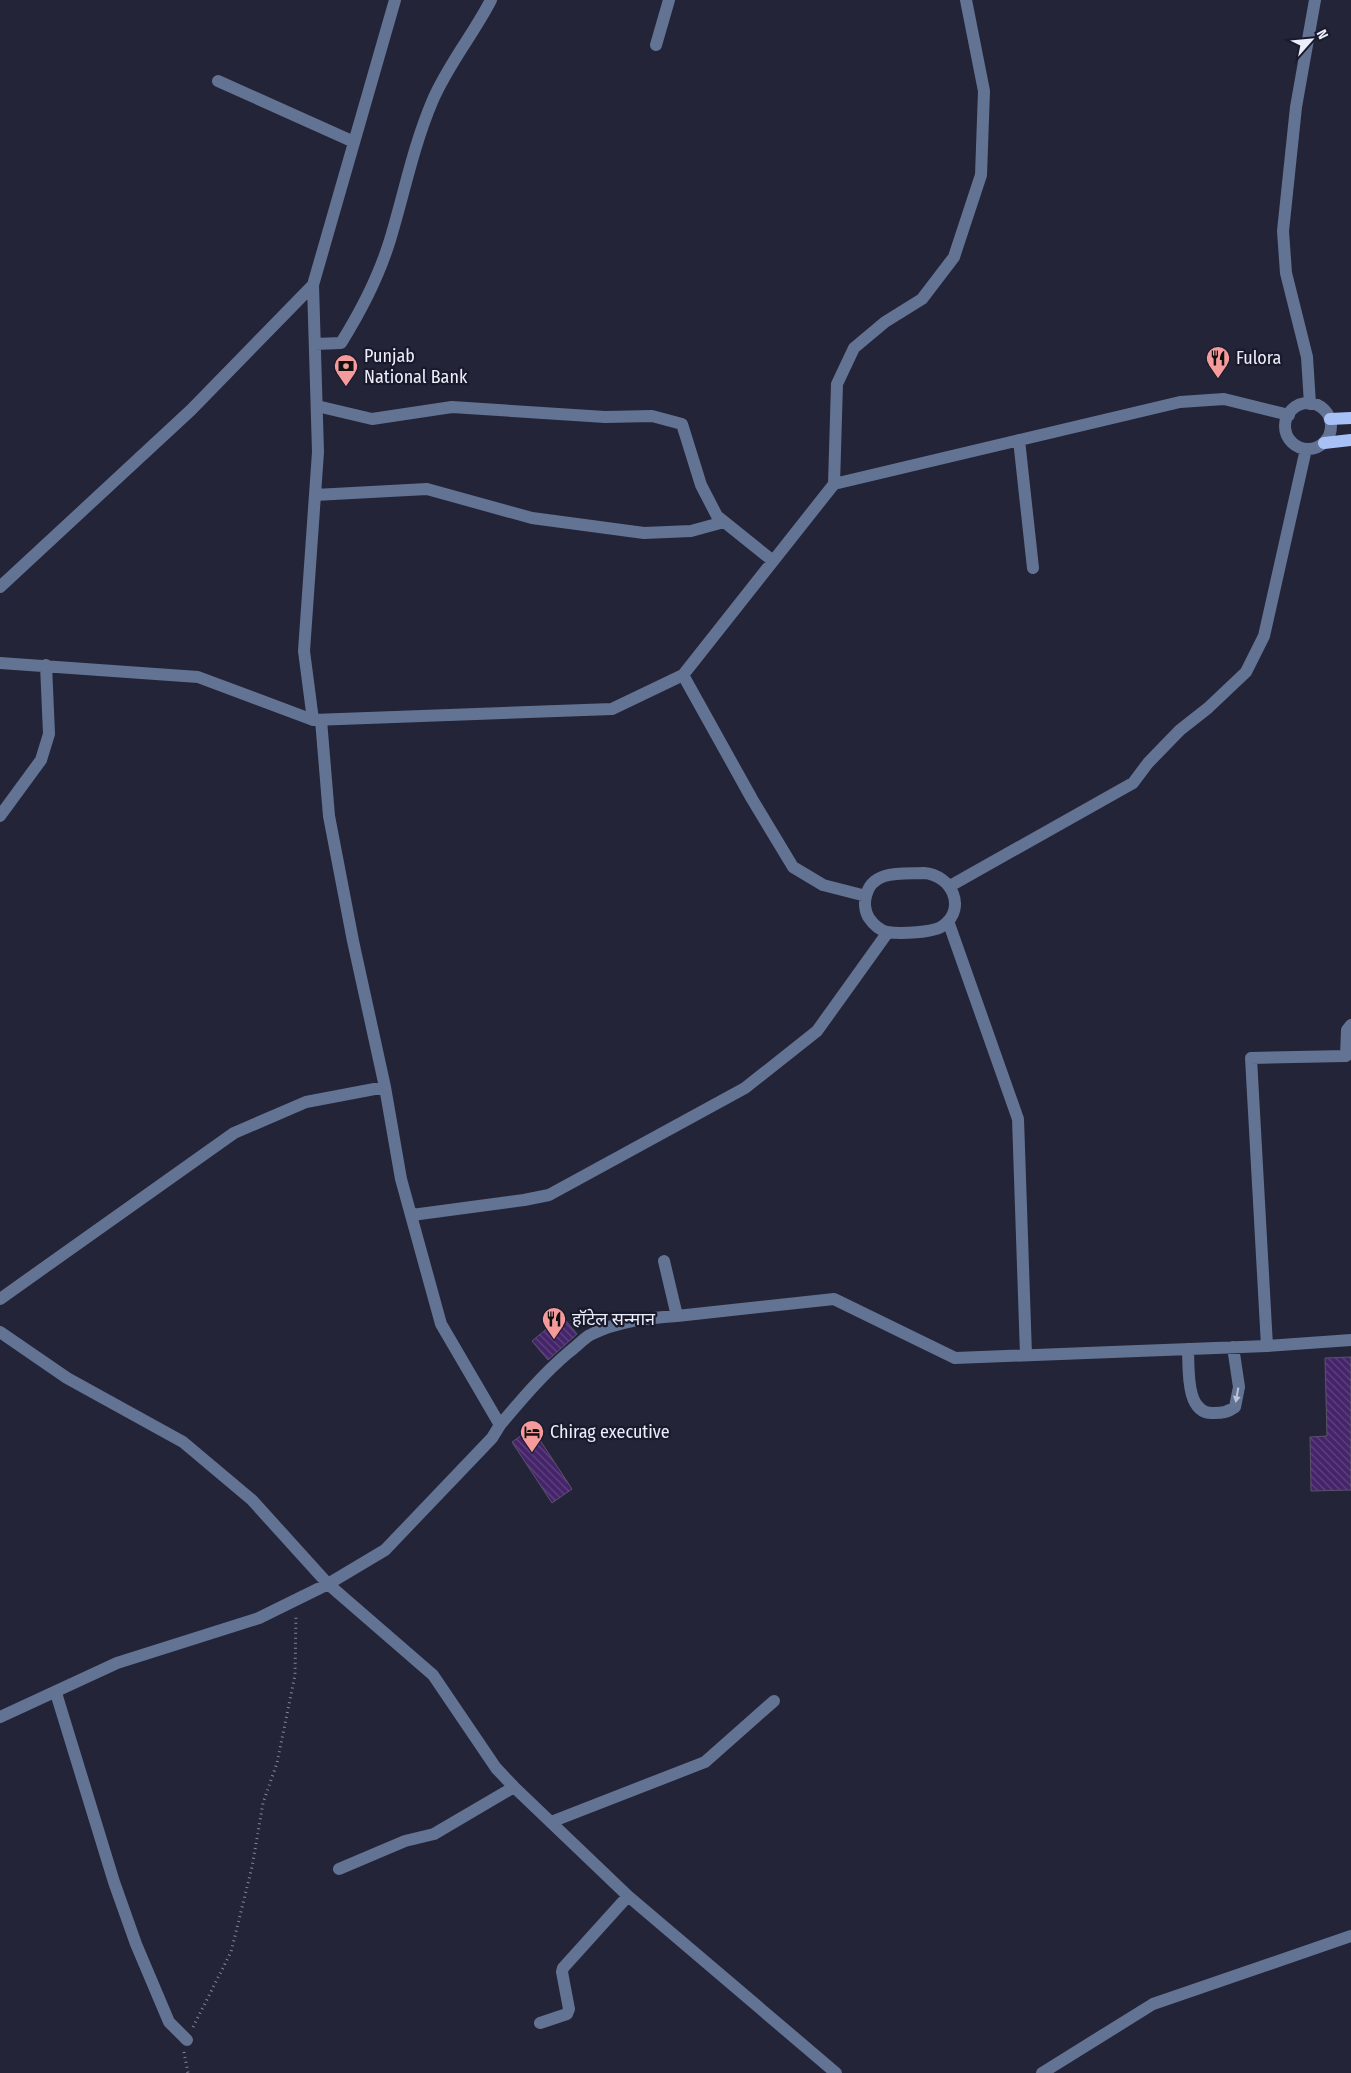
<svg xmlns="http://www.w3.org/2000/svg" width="1351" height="2073" font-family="'Fira Sans Condensed','Noto Sans Devanagari',sans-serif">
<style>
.building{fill:url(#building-back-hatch);stroke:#5b5369}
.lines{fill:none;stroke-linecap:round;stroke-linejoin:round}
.path{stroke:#858696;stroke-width:3;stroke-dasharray:1 4;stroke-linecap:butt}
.minor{stroke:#637393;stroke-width:12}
.major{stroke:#a7c1f6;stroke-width:12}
.oneway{fill:#bcc2d7}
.labels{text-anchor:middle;stroke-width:4.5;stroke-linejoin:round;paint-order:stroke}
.poi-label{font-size:18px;fill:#ecedfb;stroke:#1a1a2d;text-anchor:start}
</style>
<defs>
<pattern id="building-back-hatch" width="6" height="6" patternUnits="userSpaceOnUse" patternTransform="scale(1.25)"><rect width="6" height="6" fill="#45246a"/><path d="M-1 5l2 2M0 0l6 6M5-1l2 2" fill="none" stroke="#604480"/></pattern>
</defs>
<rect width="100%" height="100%" fill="#232437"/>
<!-- building -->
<path class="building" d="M562 1316 577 1334 548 1360 532 1341Z
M1351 1357V1490L1311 1491 1310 1437 1327 1436 1325 1358Z
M532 1428 572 1489 552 1503 512 1442Z"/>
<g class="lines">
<!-- path -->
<path class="path" d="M193 2027 231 1952 252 1867 263 1803 277 1763 295 1675 296 1615
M184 2052 188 2073"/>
<!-- minor -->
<path class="minor" d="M656 45 669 0
M218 81 354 142
M313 285 395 0
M315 344 341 343C361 311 379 276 390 240 404 194 413 147 432 102 447 66 473 35 491 0
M1285 426a23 23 0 1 1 46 0a23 23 0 1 1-46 0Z
M1310 404 1307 357 1286 273 1283 231 1296 107 1315 0
M317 406 372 419 452 407 605 417 652 416 682 424 701 485 717 516 773 561
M1019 440 1033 568
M834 484 1180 402 1224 399 1289 415
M315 495 427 489 532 518 644 533 691 531 724 522
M0 587 191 410 313 285 318 452 304 651 313 720
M0 663 198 677 313 720 612 709 683 675 834 484 837 384 854 348 885 322 922 299 954 257 981 175 984 91 966 0
M683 675 752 799 793 867 823 885 866 896
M0 816 41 760 49 734 46 665
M924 873C951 875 967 907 944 925 935 933 899 934 887 932 880 930 873 924 869 918 865 912 864 903 866 896 872 869 903 874 924 873Z
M950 886 1133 783 1148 763 1180 730 1208 708 1246 672 1264 636 1306 449
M948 921 1018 1119 1026 1355
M412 1215 524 1200 549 1195 745 1088 817 1031 888 932
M664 1261 677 1316 834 1299 955 1358 1267 1346 1351 1340
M0 1299 234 1133 306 1102 385 1087
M0 1332 67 1378 183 1442 252 1500 328 1584 385 1550 492 1438 500 1425 441 1324 401 1179 385 1087 353 941 329 816 321 720
M1267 1346 1251 1058 1346 1056 1347 1030 1351 1025
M1188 1349C1189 1368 1185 1415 1214 1413 1223 1413 1228 1412 1235 1407L1239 1387 1233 1347
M500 1425C522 1399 543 1374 569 1352 576 1347 583 1339 590 1335 617 1321 647 1318 677 1316
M56 1693 114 1882 136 1944 169 2022 187 2040
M0 1717 117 1663 259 1618 328 1584 433 1675 496 1768 514 1787 628 1896 836 2073
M551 1822 705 1762 774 1701
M339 1869 405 1841 434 1834 514 1787
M540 2023 567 2014 569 2009 562 1972 563 1968 628 1896
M1042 2073 1153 2004 1351 1936"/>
<!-- major -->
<path class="major" d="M1330 419 1351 418
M1324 443 1351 440"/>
</g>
<!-- one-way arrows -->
<defs><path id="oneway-solid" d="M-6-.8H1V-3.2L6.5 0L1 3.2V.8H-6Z" transform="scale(1.25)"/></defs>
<use class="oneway" href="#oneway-solid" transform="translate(1237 1395) rotate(100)"/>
<!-- icons -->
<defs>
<g id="restaurant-pin" transform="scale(1.25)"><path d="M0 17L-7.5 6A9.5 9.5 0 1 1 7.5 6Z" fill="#f59b9c" stroke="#1a1a2d"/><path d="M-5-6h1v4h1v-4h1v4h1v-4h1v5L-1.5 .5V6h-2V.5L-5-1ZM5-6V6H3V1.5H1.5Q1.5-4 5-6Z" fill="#111"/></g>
<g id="bank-pin" transform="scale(1.25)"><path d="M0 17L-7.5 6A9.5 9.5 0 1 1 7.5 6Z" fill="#f59b9c" stroke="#1a1a2d"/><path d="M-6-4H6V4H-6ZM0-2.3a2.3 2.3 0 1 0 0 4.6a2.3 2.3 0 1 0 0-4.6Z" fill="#111"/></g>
<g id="hotel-pin" transform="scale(1.25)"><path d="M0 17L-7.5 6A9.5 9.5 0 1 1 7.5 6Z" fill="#f59b9c" stroke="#1a1a2d"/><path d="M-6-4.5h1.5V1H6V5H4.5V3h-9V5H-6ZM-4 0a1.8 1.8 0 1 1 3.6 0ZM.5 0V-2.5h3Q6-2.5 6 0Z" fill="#111"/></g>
</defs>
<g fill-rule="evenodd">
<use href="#restaurant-pin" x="1218" y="358"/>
<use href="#bank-pin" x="346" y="366"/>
<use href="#restaurant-pin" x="554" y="1319"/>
<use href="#hotel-pin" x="532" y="1432"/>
</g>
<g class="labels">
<!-- poi labels -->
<g class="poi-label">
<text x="364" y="362">Punjab<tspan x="364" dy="21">National Bank</tspan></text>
<text x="1236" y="364">Fulora</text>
<text x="572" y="1325">हॉटेल सन्मान</text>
<text x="550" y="1438">Chirag executive</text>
</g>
</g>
<!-- north arrow -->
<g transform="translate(1311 40) rotate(63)" stroke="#1a1a2d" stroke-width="4" paint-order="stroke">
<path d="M0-4L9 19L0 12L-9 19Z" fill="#ecedfb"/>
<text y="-8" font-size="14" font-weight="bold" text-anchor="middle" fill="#ecedfb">N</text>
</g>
</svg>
